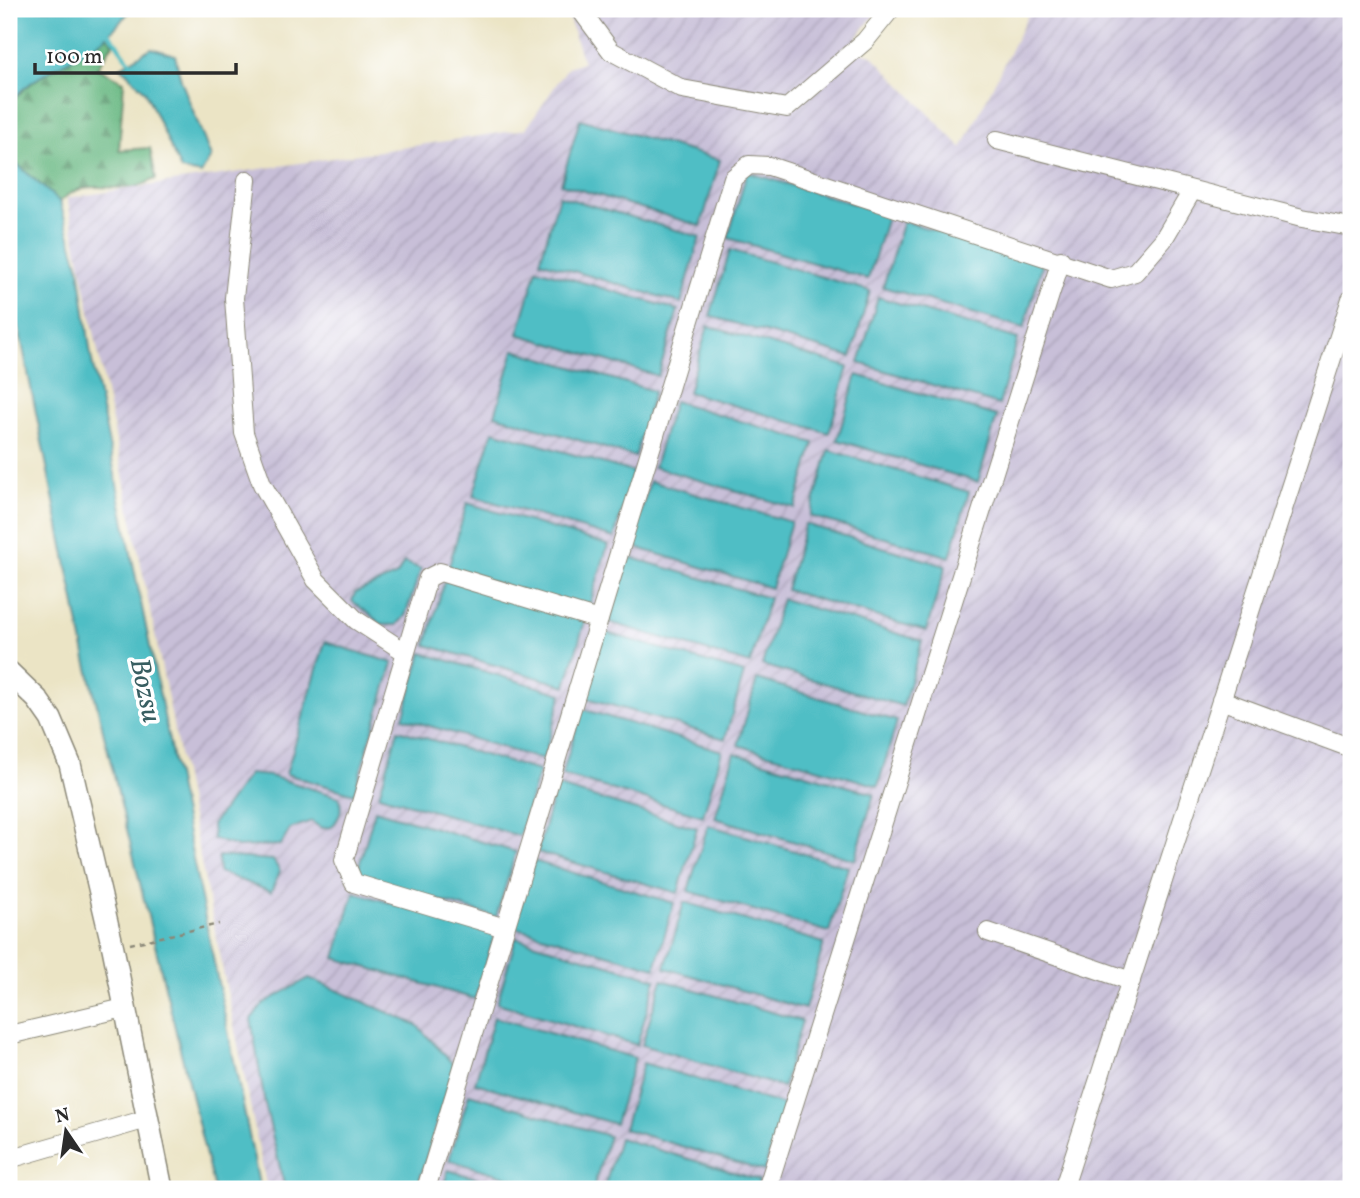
<svg xmlns="http://www.w3.org/2000/svg" width="1360" height="1198" font-family="Vollkorn,serif">
<style>
.industrial{fill:url(#industrial-furrows)}
.forest{fill:url(#forest-firs);stroke:#4c7258;stroke-width:2}
.water{fill:#50bec5;stroke:#3e7478;stroke-width:2}
.lines{fill:none;stroke-linecap:round;stroke-linejoin:round}
.stream{stroke:#50bec5;stroke-width:4.5}
.minor-casing{stroke:#8b8878;stroke-width:20}
.major-casing{stroke:#8b8878;stroke-width:24}
.path{stroke:#8b8878;stroke-width:2.5;stroke-dasharray:5 5;stroke-linecap:butt}
.minor{stroke:#fff;stroke-width:18}
.major{stroke:#fff;stroke-width:21}
.labels{text-anchor:middle;stroke-width:7;stroke-linejoin:round;paint-order:stroke}
.water-label{font-size:28px;font-style:italic;fill:#385e61;stroke:#fff}
</style>
<defs>
<pattern id="industrial-furrows" width="10" height="10" patternUnits="userSpaceOnUse" patternTransform="scale(1.75)"><rect width="10" height="10" fill="#c8bfd8"/><path d="M-1 1l2-2M0 10L10 0M9 11l2-2" fill="none" stroke="#aca4ba"/></pattern>
<pattern id="forest-firs" width="22" height="20" patternUnits="userSpaceOnUse" patternTransform="scale(1.75)"><rect width="22" height="20" fill="#6cba85"/><path d="M5 1l3.5 6h-7zM16 11l3.5 6h-7z" fill="#59976d"/></pattern>
</defs>
<rect width="100%" height="100%" fill="#fff"/>
<filter id="ink" filterUnits="userSpaceOnUse"><feTurbulence type="fractalNoise" baseFrequency=".0143" numOctaves="2"/><feDisplacementMap in="SourceGraphic" scale="14" xChannelSelector="R" yChannelSelector="G"/><feConvolveMatrix kernelMatrix="1 2 1 2 8 2 1 2 1" color-interpolation-filters="sRGB"/></filter>
<filter id="wash" filterUnits="userSpaceOnUse"><feTurbulence type="fractalNoise" baseFrequency=".00686" numOctaves="4" result="noise"/><feDisplacementMap in="SourceGraphic" scale="28" xChannelSelector="R" yChannelSelector="G"/><feGaussianBlur stdDeviation="1.57" result="paint"/><feColorMatrix in="noise" values="0 0 0 0 0 0 0 0 0 0 0 0 0 0 0 0 0 1.4 0 .05"/><feComposite in="paint" operator="in"/></filter>
<g filter="url(#wash)">
<rect width="100%" height="100%" fill="#ebe4c5"/>
<!-- industrial -->
<path class="industrial" d="M566 9H879L857 37 862 52 872 55 962 148 1031 9H1351V1189H267L67 198 526 129 568 67 583 62Z"/>
<!-- forest -->
<path class="forest" d="M107 36 113 44 97 68 124 81 119 150 150 148 156 179C149 181 141 186 134 187 107 191 81 178 60 202L9 157V108C17 84 85 51 107 36Z"/>
<!-- water -->
<path class="water" d="M23 9H132C123 18 115 29 106 37 83 59 19 78 9 108V23Z
M151 48 175 55 181 80 211 157 201 174 181 170 145 91 121 67Z
M580 119 720 160 701 226 561 184Z
M9 157 60 202 79 268 91 356 260 1189H214L86 660 9 279Z
M747 172 888 214 868 279 728 238Z
M559 196 700 237 681 303 540 261Z
M903 221 1043 262 1024 328 883 287Z
M730 250 870 291 851 357 710 316Z
M537 269 678 310 658 376 518 334Z
M878 297 1018 339 999 405 859 363Z
M708 326 848 367 829 433 688 392Z
M514 350 654 391 635 457 495 415Z
M857 375 997 416 978 482 837 440Z
M674 401 814 443 795 508 654 467Z
M493 431 633 472 614 538 473 496Z
M829 450 969 492 950 557 810 516Z
M650 481 791 522 771 588 631 546Z
M467 503 608 545 588 610 448 569Z
M805 524 946 566 926 631 786 590Z
M629 557 769 598 750 664 609 622Z
M404 562 421 569 405 616 397 625H383L352 601 355 593 397 575Z
M445 579 585 621 566 686 426 645Z
M782 599 922 641 903 706 762 665Z
M604 632 744 673 725 739 584 697Z
M325 642 393 663 354 794 286 774Z
M422 653 562 694 543 760 403 718Z
M757 679 897 721 878 786 738 745Z
M582 709 722 751 703 816 562 775Z
M398 730 539 771 519 836 379 795Z
M734 753 874 794 855 860 715 818Z
M249 774 270 776 339 797C343 810 340 817 332 827L321 828 311 821 290 829 281 845 238 847 213 839 212 825Z
M556 786 697 828 678 893 537 852Z
M375 810 516 852 496 917 356 876Z
M708 825 848 867 829 932 688 891Z
M218 856 273 860 280 871 271 892 219 872Z
M534 861 674 903 655 968 514 927Z
M354 892 495 934 475 999 335 958Z
M684 902 824 943 805 1009 665 968Z
M516 938 656 979 637 1045 497 1003Z
M309 978 417 1025 454 1065 417 1189H285L265 1104 251 1019 264 1003Z
M662 980 802 1021 783 1087 642 1045Z
M494 1017 635 1058 615 1124 475 1083Z
M643 1063 784 1105 764 1171 624 1129Z
M469 1094 609 1136 593 1189H549L449 1160Z
M619 1138 759 1180 757 1189H604Z
M448 1170 515 1189H443Z"/>
<g class="lines">
<!-- stream -->
<path class="stream" d="M106 29 130 62"/>
</g>
</g>
<g filter="url(#ink)">
<g class="lines">
<!-- minor casing -->
<g class="minor-casing">
<path id="minor" d="M580 9 611 51 682 89 787 108 865 41 891 9
M997 140 1302 218 1351 227
M247 180 234 298 244 433 262 484 316 580 356 620 405 652
M1221 700 1351 748
M505 928 354 883 344 860 428 578 440 572 599 620
M988 932 1131 981
M9 1035 124 1008
M9 1159 147 1119
M1065 1184 1351 299
M426 1189 733 178 749 165 769 166 1111 279 1135 272 1163 240 1192 191
M767 1189 1061 260"/>
</g>
<!-- major casing -->
<g class="major-casing">
<path id="major" d="M9 672 37 699 51 719 70 764 113 948 162 1189"/>
</g>
<!-- path -->
<path class="path" d="M130 944 219 924"/>
<!-- minor -->
<use href="#minor" class="minor"/>
<!-- major -->
<use href="#major" class="major"/>
</g>
</g>
<g class="labels">
<!-- water labels -->
<g class="water-label">
<text transform="translate(147 690) rotate(78)" y="10">Bozsu</text>
</g>
</g>
<!-- margin -->
<rect width="1360" height="1198" fill="none" stroke="#fff" stroke-width="35"/>
<!-- north arrow -->
<g transform="translate(66 1131) rotate(347)" stroke="#ffffff" stroke-width="5" paint-order="stroke">
<path d="M0-5L12 26L0 18L-12 26Z" fill="#2b2b2b"/>
<text y="-10" font-size="19" font-weight="bold" text-anchor="middle" fill="#2b2b2b">N</text>
</g>
<!-- scale -->
<path d="M35 63v10h201v-10" fill="none" stroke="#2b2b2b" stroke-width="3.5"/>
<text x="46" y="63" font-size="21" fill="#2b2b2b" stroke="#ffffff" stroke-width="5" paint-order="stroke">100 m</text>
</svg>
